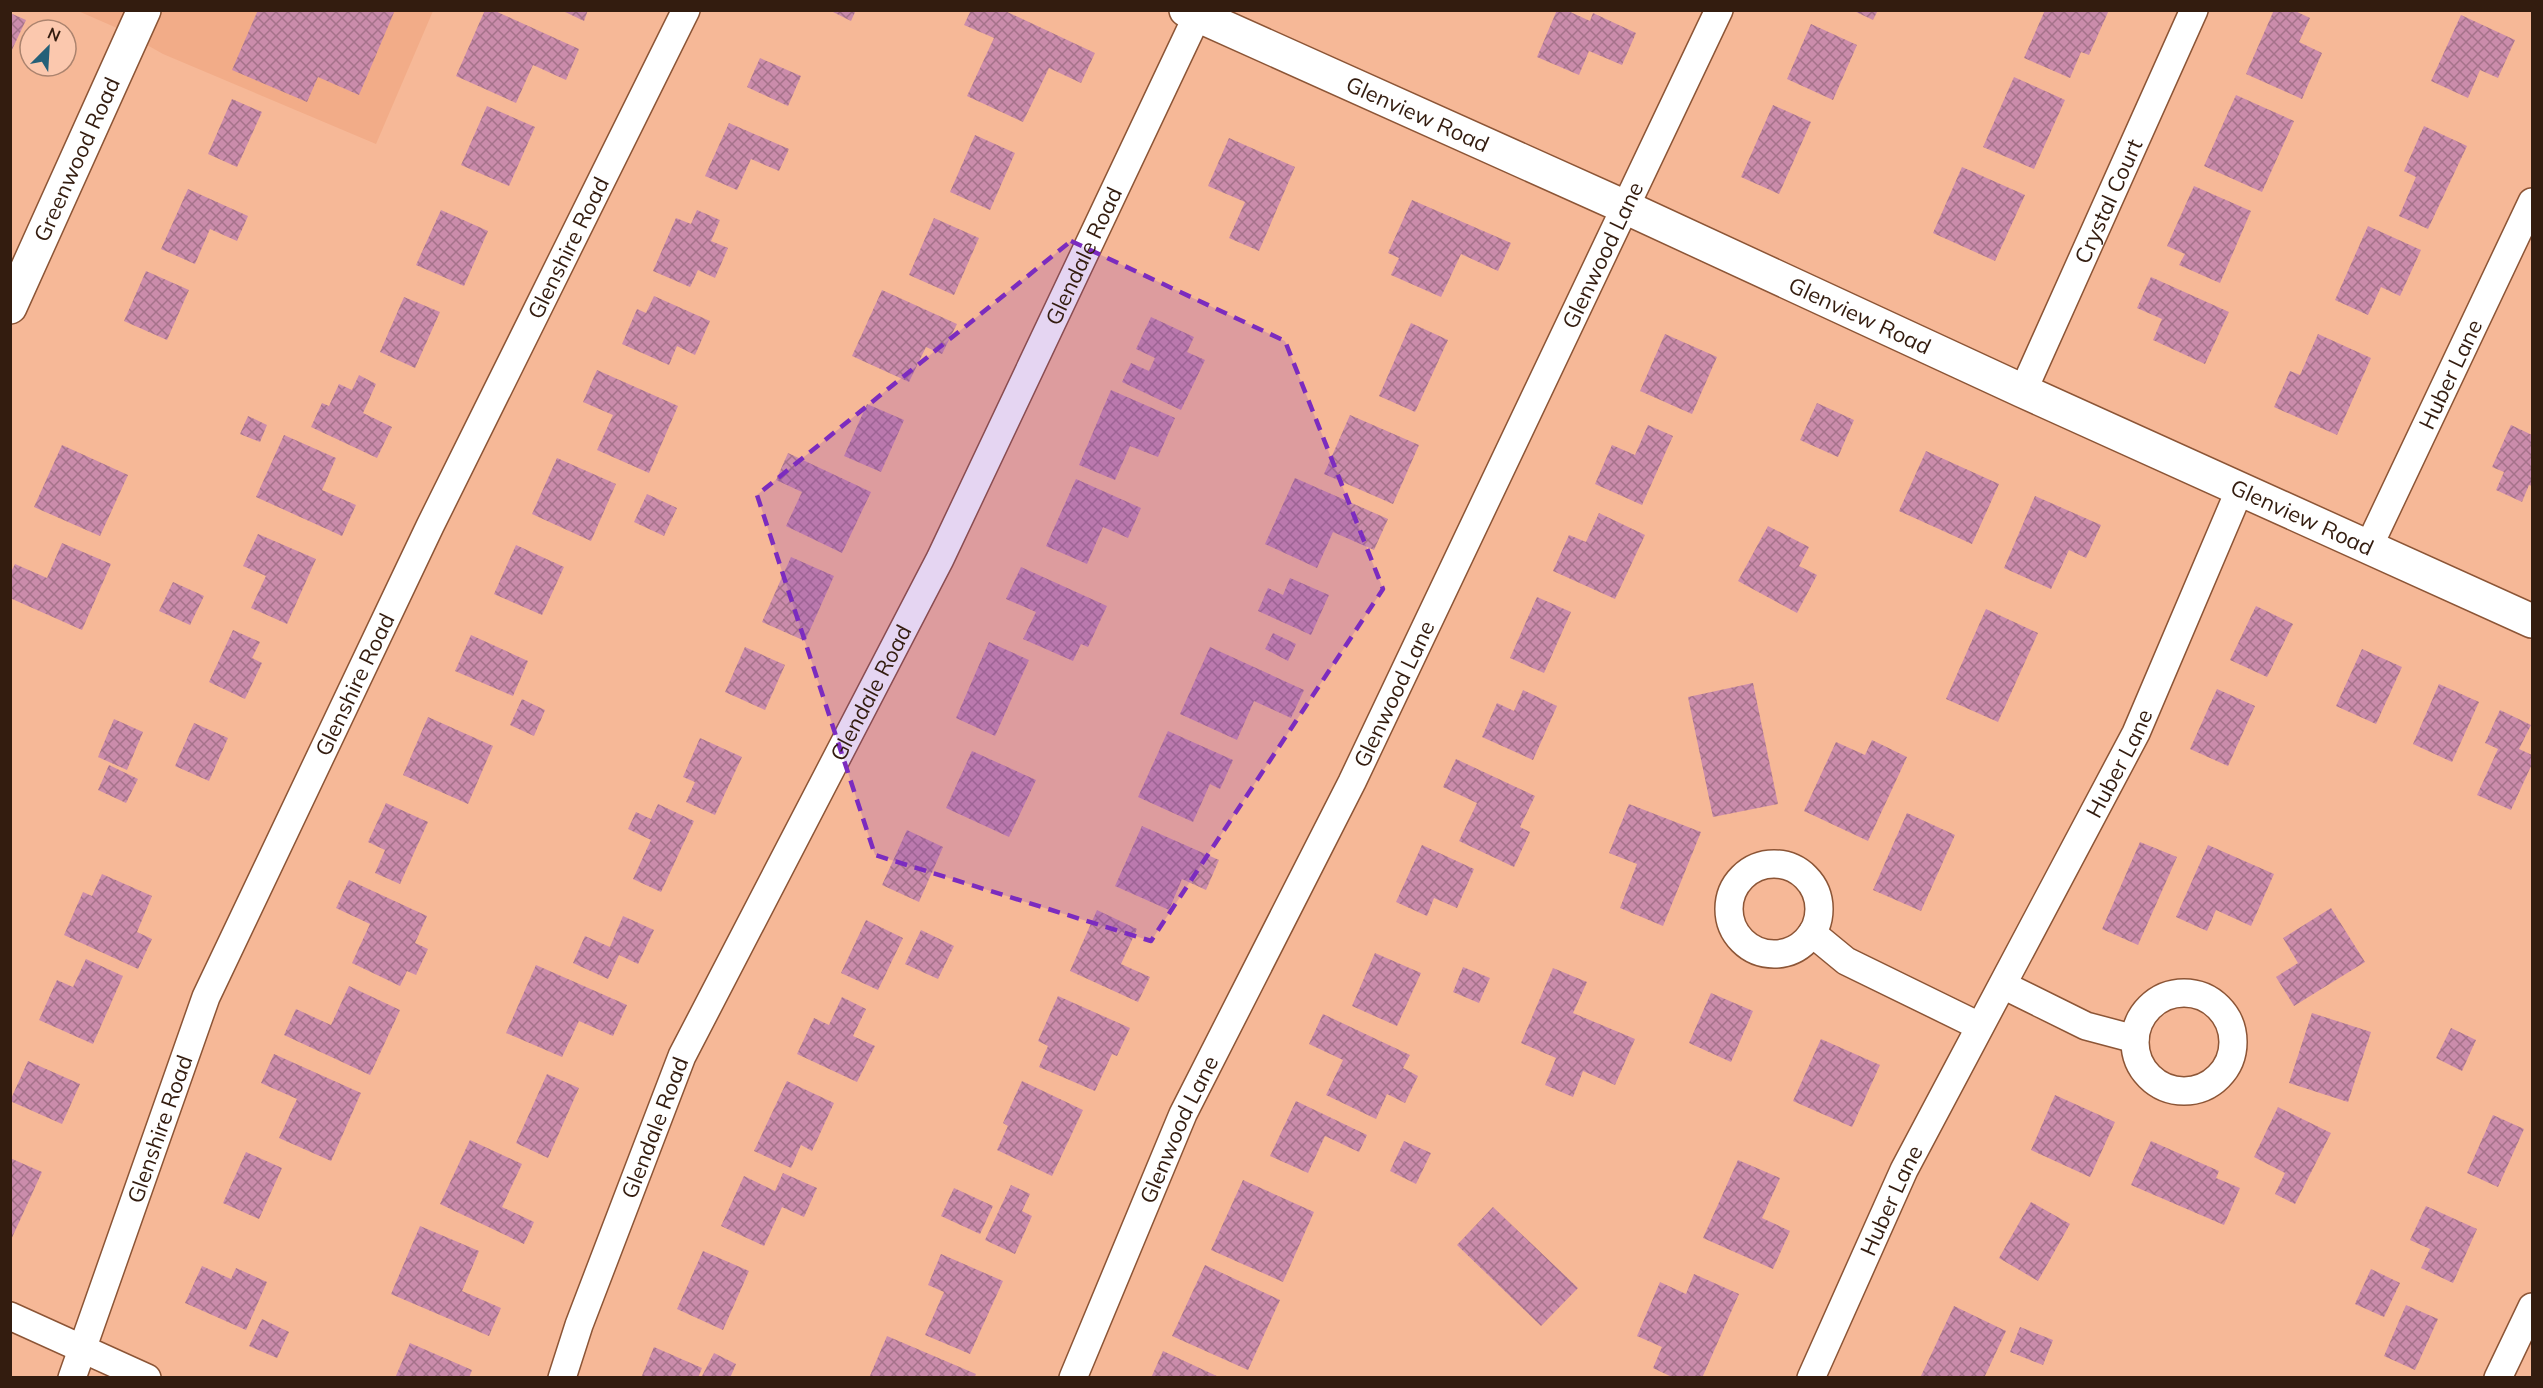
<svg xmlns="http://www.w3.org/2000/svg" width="2543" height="1388" font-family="Mulish,sans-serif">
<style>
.built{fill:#f2ac88}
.building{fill:url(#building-cross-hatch)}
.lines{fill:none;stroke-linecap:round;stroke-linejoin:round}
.street-casing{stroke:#8c5536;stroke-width:30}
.secondary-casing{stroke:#8c5536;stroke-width:36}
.street{stroke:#fff;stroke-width:27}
.secondary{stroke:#fff;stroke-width:33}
.marked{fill:#7b2cbf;fill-opacity:0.2;stroke:#7b2cbf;stroke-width:4.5;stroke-dasharray:12 8;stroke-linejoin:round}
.labels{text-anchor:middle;stroke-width:4.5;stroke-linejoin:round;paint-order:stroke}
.street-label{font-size:22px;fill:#331c0f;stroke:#fbc8ae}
</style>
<defs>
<pattern id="building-cross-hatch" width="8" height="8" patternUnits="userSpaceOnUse" patternTransform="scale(1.5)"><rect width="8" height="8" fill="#cb8cab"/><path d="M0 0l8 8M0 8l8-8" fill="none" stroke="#a5728a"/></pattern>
</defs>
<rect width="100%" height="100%" fill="#f6b897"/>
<!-- built -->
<path class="built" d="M78 11H433L376 144 163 54 117 28Z"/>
<!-- building -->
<path class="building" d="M258 10H395L359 95 318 77 307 102 232 70Z
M485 10H493L579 49 566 80 533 65 516 103 456 76Z
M561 10H588L584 21Z
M829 10H856L851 21Z
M971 10H1003L1095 53 1081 83 1049 68 1023 122 967 96 994 38 964 25Z
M1557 10H1566L1590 21 1593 13 1636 33 1622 65 1589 51 1579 75 1537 57Z
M1852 10H1878L1873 20Z
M2045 10H2109L2089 55 2081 52 2070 78 2024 58Z
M2274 10H2293L2310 18 2299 42 2322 53 2302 99 2246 74Z
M10 13 26 20 10 54Z
M2461 15 2515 40 2498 78 2480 70 2468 98 2431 81Z
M1811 24 1857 45 1833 100 1787 79Z
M760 58 801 76 788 106 747 87Z
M2014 77 2065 100 2034 169 1983 147Z
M2236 95 2294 121 2262 192 2204 166Z
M232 99 262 112 237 167 208 154Z
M1773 105 1811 122 1779 194 1741 177Z
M487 106 535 127 509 186 461 165Z
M729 123 789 149 779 171 751 159 737 190 705 176Z
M2424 126 2467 146 2428 229 2399 216 2416 177 2404 171Z
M975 135 1015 153 990 210 950 192Z
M1229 138 1295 167 1259 251 1229 238 1245 202 1208 186Z
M1962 167 2025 195 1995 261 1933 233Z
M2194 186 2251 211 2220 283 2179 265 2185 254 2167 246Z
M188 189 248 216 237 241 210 229 195 264 161 249Z
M1412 200 1511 243 1498 271 1461 254 1441 297 1391 275 1399 258 1388 253Z
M441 210 488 231 464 286 416 265Z
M697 210 720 220 711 241 728 248 715 278 698 270 690 287 653 271 676 218 691 224Z
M934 218 979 238 954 295 909 275Z
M2368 226 2421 250 2400 296 2381 287 2368 315 2335 300Z
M146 271 189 290 167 340 124 321Z
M2151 277 2229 312 2205 364 2153 340 2162 319 2137 308Z
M882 290 957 324 942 354 926 347 909 382 852 356Z
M654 296 710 321 695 355 677 346 669 365 622 344 637 309 646 313Z
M404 297 440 312 415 368 380 352Z
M1151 317 1194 337 1187 352 1205 360 1181 410 1122 382 1131 363 1149 371 1155 358 1136 349Z
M1411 323 1448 340 1415 412 1379 396Z
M1665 334 1717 357 1692 414 1640 391Z
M2318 334 2371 358 2337 435 2274 407 2290 371 2300 375Z
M597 370 678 406 649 473 597 450 613 415 583 402Z
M359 375 376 384 363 413 392 427 377 458 311 427 322 403 329 406 339 384 352 390Z
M1111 390 1175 418 1158 457 1130 446 1115 480 1079 465Z
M1817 403 1854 420 1838 457 1800 440Z
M867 404 904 420 881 472 844 456Z
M1350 415 1419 445 1393 504 1324 474Z
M248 416 267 425 260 442 240 434Z
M1648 425 1673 436 1642 505 1595 484 1612 445 1635 455Z
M2511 425 2532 435V486L2529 485 2522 502 2496 490 2504 472 2492 467Z
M284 435 336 458 322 490 356 505 342 536 256 497Z
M62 445 128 475 100 536 34 507Z
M1926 451 1999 484 1972 544 1899 511Z
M788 453 871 492 842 553 786 526 802 492 776 480Z
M557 458 616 484 591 541 532 514Z
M1295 478 1388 519 1374 550 1333 532 1317 568 1265 544Z
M1076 479 1141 508 1128 538 1103 527 1087 564 1046 546Z
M647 494 677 508 664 536 634 522Z
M2035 496 2101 525 2086 558 2069 550 2051 589 2004 568Z
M1599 513 1645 535 1615 599 1553 571 1569 535 1586 542Z
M1768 526 1809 547 1799 566 1817 575 1797 613 1738 581Z
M258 534 316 559 287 624 251 608 266 576 243 566Z
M62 543 111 564 82 630 10 598V574L15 564 47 578Z
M516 545 564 567 542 615 494 594Z
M791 557 834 576 805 641 762 622Z
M1021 567 1107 606 1088 647 1081 644 1073 661 1023 639 1036 612 1006 599Z
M1290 578 1329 595 1311 635 1258 611 1268 588 1283 595Z
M173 582 204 596 190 625 159 611Z
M1537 597 1571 612 1544 673 1510 658Z
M2256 606 2293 624 2267 677 2230 660Z
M1986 609 2038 633 1998 722 1946 699Z
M233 630 260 642 252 658 262 663 245 699 209 682Z
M1273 633 1296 644 1288 661 1265 649Z
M471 635 528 661 513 696 455 671Z
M989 642 1029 660 995 736 956 718Z
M745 647 785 665 765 710 725 692Z
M1210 647 1304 690 1291 718 1254 701 1237 740 1180 714Z
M2362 649 2402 667 2376 724 2336 706Z
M1753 683 1778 804 1713 817 1688 697Z
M2439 684 2479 702 2452 762 2413 744Z
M2217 689 2255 706 2228 766 2190 749Z
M1523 690 1557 706 1533 760 1482 737 1497 703 1514 711Z
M522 699 545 710 534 736 510 725Z
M2500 710 2531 725 2519 749 2532 755V764L2511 810 2477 795 2498 749 2485 743Z
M428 717 493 746 468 804 403 775Z
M114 719 143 732 127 770 98 757Z
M194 723 228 738 209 781 175 766Z
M1168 731 1233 760 1220 789 1210 784 1193 822 1138 797Z
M700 738 742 757 715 815 686 802 695 782 683 777Z
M1872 740 1907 757 1868 841 1804 811 1836 742 1865 755Z
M972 751 1036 780 1009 837 946 808Z
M1456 759 1535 796 1520 827 1530 832 1514 867 1459 841 1477 803 1443 787Z
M109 765 138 779 126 803 98 790Z
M386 803 428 822 400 884 375 873 385 850 368 842Z
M658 804 694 821 661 892 633 879 651 840 628 829 636 812 651 819Z
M1629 804 1701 832 1663 926 1620 908 1637 864 1609 853Z
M1907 813 1955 835 1921 911 1873 890Z
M1142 826 1219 860 1206 890 1182 879 1169 910 1115 886Z
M907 830 943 847 919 902 882 885Z
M2140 842 2177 857 2138 945 2102 929Z
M1422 845 1474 869 1457 908 1434 898 1427 916 1396 902Z
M2208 845 2274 874 2251 926 2216 910 2207 931 2176 917Z
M102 874 152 896 137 932 152 939 138 969 64 935 83 892 92 896Z
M349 880 427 916 415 943 428 949 416 975 407 971 400 986 352 963 370 924 336 908Z
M2331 908 2365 962 2294 1006 2276 977 2298 963 2283 938Z
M1097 910 1137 929 1121 964 1150 977 1138 1002 1070 971Z
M623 916 654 930 638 964 619 955 608 979 573 963 585 936 610 947Z
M866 920 903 938 878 990 841 973Z
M921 930 954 946 938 979 905 964Z
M1375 953 1421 973 1397 1026 1352 1006Z
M86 959 123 976 93 1044 39 1020 57 980 73 987Z
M536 965 627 1005 613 1036 579 1021 562 1057 506 1033Z
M1463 967 1490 978 1479 1003 1453 992Z
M1553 968 1587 982 1573 1013 1635 1039 1615 1085 1583 1071 1573 1097 1545 1085 1556 1058 1521 1043Z
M349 986 400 1010 370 1075 284 1035 296 1009 331 1025Z
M1711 993 1753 1011 1731 1062 1689 1043Z
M1058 996 1130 1028 1117 1056 1112 1054 1095 1091 1039 1067 1048 1046 1038 1041Z
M842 997 866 1009 853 1036 875 1046 857 1082 797 1054 814 1018 829 1025Z
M2312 1013 2371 1032 2348 1102 2289 1083Z
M1323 1014 1410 1055 1403 1068 1418 1076 1405 1103 1387 1094 1376 1119 1326 1095 1343 1060 1309 1044Z
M2451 1028 2476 1040 2462 1071 2436 1058Z
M1821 1039 1880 1065 1852 1127 1793 1101Z
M274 1054 361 1093 331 1161 279 1138 297 1099 261 1083Z
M28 1061 80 1084 62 1124 10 1101Z
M547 1074 579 1088 548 1158 516 1143Z
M787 1081 834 1103 812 1151 801 1145 791 1168 754 1151Z
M1022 1081 1083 1110 1052 1176 997 1150 1008 1126 1003 1123Z
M2055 1095 2115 1122 2090 1177 2031 1150Z
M1296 1101 1367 1135 1359 1152 1325 1136 1308 1173 1270 1156Z
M2278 1107 2331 1133 2295 1204 2275 1194 2285 1173 2254 1157Z
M2493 1115 2524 1129 2498 1187 2467 1173Z
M470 1140 522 1164 502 1207 534 1222 524 1244 440 1204Z
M1404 1141 1431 1153 1416 1184 1390 1171Z
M2151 1141 2219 1171 2216 1178 2240 1188 2224 1225 2131 1185Z
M246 1152 282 1168 259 1219 223 1203Z
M10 1158 42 1172 10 1242Z
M1738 1160 1780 1178 1762 1218 1790 1231 1773 1269 1703 1238Z
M783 1173 817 1188 804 1217 782 1207 764 1246 721 1226 744 1176 775 1191Z
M1243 1180 1314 1212 1283 1282 1211 1250Z
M1011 1185 1030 1194 1022 1211 1032 1216 1015 1254 985 1240Z
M954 1188 993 1206 980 1234 941 1216Z
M2031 1202 2070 1224 2038 1281 1999 1258Z
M2426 1206 2477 1229 2453 1283 2421 1268 2430 1249 2410 1240Z
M1493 1207 1578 1288 1541 1326 1457 1245Z
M420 1226 479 1251 462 1291 501 1308 489 1336 391 1294Z
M703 1251 749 1271 723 1330 677 1309Z
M941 1254 1003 1281 970 1354 925 1335 944 1292 928 1285Z
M1205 1265 1280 1300 1248 1370 1172 1336Z
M202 1266 231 1279 236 1268 267 1282 246 1330 185 1303Z
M2371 1269 2400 1283 2384 1317 2355 1304Z
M1694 1274 1739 1294 1702 1378H1674L1653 1368 1662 1347 1637 1336 1660 1282 1686 1294Z
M2406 1305 2438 1319 2415 1370 2384 1356Z
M1954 1306 2006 1331 1984 1378H1920Z
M262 1319 289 1332 277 1358 249 1346Z
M2020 1327 2053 1340 2043 1365 2010 1352Z
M887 1336 976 1374 974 1378H869Z
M410 1343 472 1370 469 1378H395Z
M654 1347 702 1368 698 1378H641Z
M1163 1351 1221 1378H1151Z
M714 1353 736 1364 730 1378 702 1376Z"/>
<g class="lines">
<!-- street casing -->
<g class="street-casing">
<g id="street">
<path id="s1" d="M2023 391 2194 10"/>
<path id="s2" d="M2369 546 2532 202"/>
<circle cx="1774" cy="909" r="45"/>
<path d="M1812 933 1846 961 1979 1026"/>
<path d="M2003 985 2086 1026 2135 1039"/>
<circle cx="2184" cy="1042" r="49"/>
<path d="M10 1316 147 1378"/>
<path id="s3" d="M72 1378 206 997 430 526 686 10"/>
<path id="s4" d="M562 1378 579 1325 682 1056 940 559 1197 16"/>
<path id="s5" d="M1073 1378 1183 1114 1352 782 1719 10"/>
<path id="s6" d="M1811 1378 1904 1170 2136 733 2240 489"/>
<path d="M2498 1378 2532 1307"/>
</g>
</g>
<!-- secondary casing -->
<g class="secondary-casing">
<g id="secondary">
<path id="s7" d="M1186 10 1625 207 2023 391 2532 621"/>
<path id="s8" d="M10 307 144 10"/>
</g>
</g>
<!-- street -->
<use href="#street" class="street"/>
<!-- secondary -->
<use href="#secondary" class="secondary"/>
</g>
<!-- marked area -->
<path class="marked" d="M1071 241 1285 341 1383 589 1151 941 875 855 757 495Z"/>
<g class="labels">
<!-- street labels -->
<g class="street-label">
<text dy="8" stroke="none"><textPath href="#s7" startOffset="254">Glenview Road</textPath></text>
<text dy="8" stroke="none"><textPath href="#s8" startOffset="162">Greenwood Road</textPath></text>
<text dy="8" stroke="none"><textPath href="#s1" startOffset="208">Crystal Court</textPath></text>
<text dy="8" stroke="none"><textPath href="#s3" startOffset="1236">Glenshire Road</textPath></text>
<text dy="8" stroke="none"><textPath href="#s5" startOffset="1242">Glenwood Lane</textPath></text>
<text dy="8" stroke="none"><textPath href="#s4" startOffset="1239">Glendale Road</textPath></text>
<text dy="8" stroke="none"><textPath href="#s7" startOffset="740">Glenview Road</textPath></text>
<text dy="8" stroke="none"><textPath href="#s2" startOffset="190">Huber Lane</textPath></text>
<text dy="8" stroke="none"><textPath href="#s7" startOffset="1226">Glenview Road</textPath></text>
<text dy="8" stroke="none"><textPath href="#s3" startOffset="750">Glenshire Road</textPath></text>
<text dy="8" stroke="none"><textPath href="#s4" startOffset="753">Glendale Road</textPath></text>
<text dy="8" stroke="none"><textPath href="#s5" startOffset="756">Glenwood Lane</textPath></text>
<text dy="8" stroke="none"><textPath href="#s6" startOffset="688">Huber Lane</textPath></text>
<text dy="8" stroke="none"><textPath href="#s4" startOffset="267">Glendale Road</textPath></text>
<text dy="8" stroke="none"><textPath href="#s3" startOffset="264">Glenshire Road</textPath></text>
<text dy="8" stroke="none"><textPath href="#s5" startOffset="270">Glenwood Lane</textPath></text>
<text dy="8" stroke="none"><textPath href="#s6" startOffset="195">Huber Lane</textPath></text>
</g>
</g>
<!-- border -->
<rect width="2543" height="1388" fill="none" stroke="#331c0f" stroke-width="24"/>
<!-- north arrow -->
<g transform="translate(48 48) rotate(24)"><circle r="28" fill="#fbc8ae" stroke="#ab836e" stroke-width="1.5"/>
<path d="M0-4.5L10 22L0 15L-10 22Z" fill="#256078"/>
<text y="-9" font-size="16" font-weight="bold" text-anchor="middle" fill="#331c0f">N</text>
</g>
</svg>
